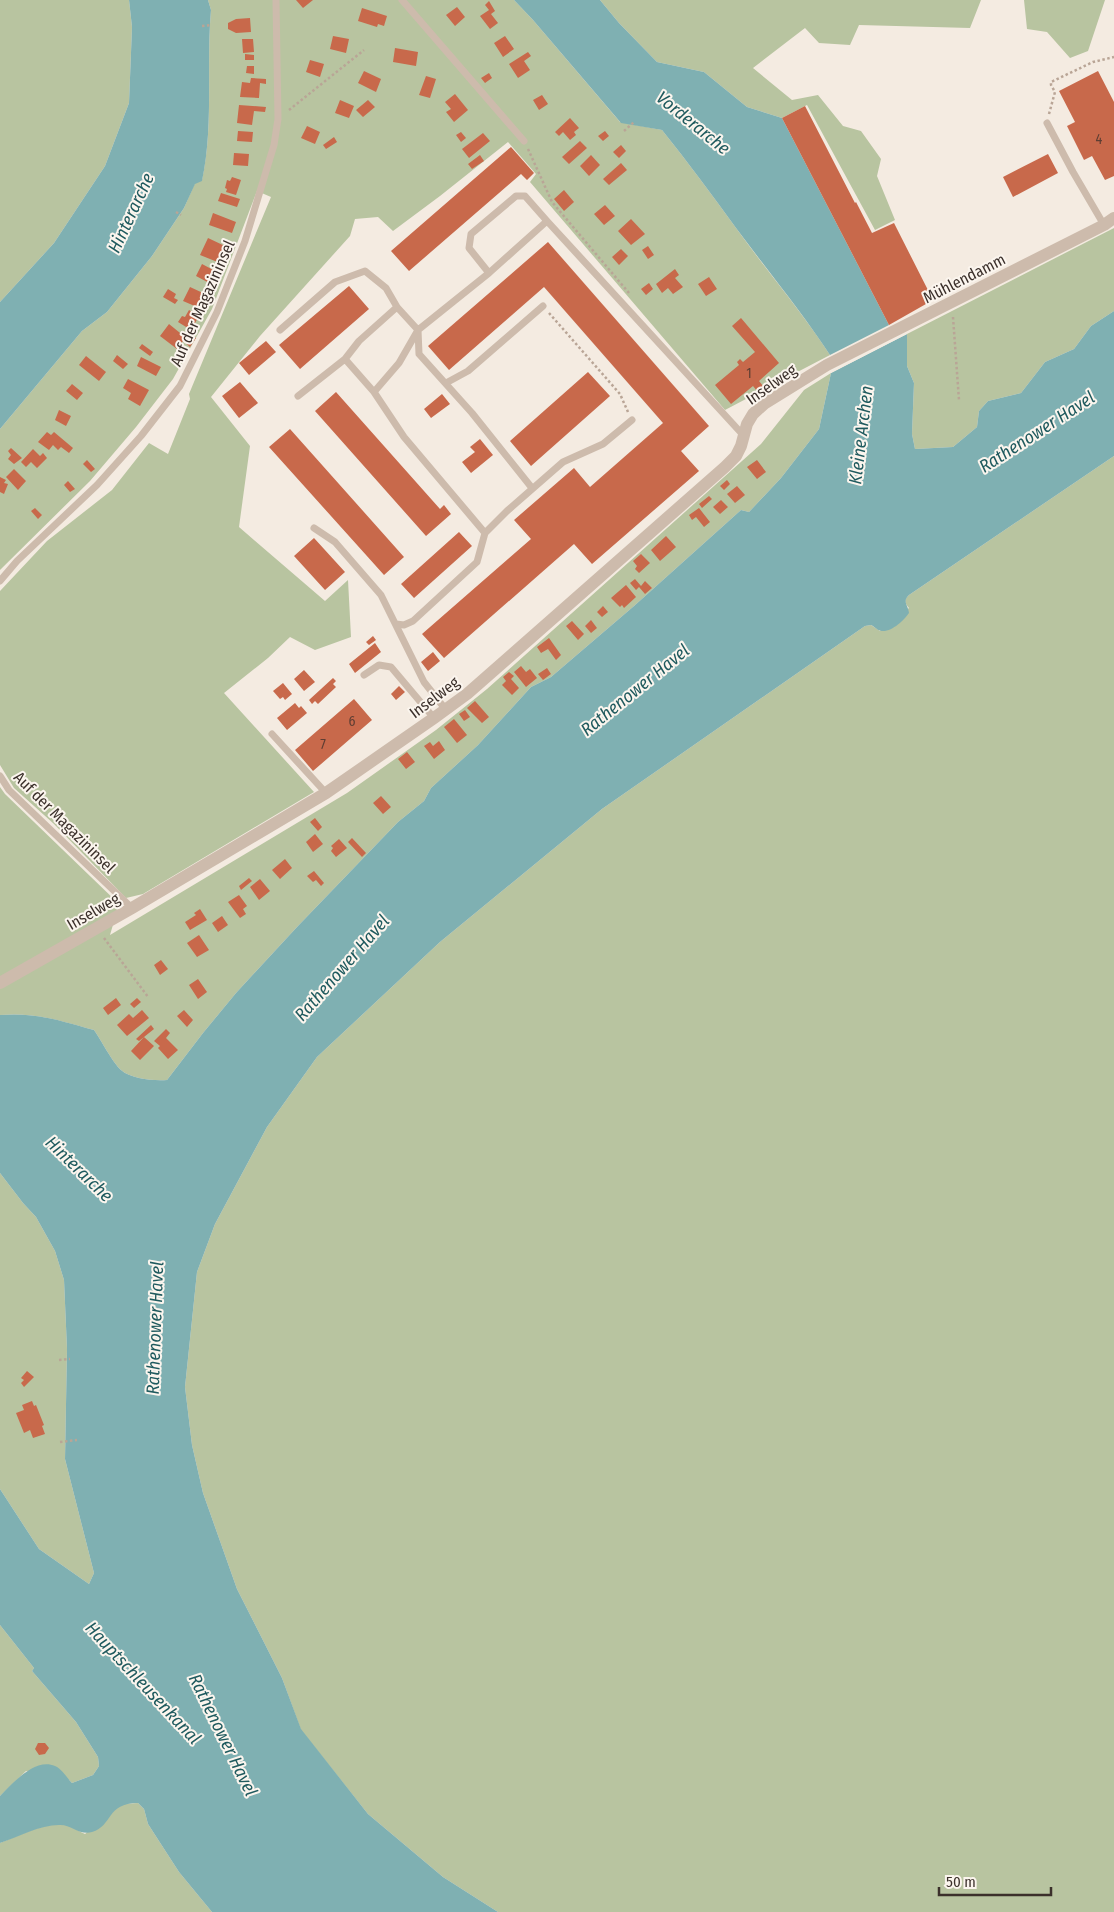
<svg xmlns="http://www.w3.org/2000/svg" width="1114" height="1912" font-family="'Fira Sans Condensed',sans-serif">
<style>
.green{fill:#b8c4a0}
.water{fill:#7fb0b2}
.pier{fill:#f4ebe1}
.building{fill:#c8694b}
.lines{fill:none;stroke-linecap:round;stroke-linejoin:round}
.path{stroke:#b9a596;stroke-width:2.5;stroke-dasharray:2.5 2.5;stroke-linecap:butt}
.service{stroke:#cdbbac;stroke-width:7}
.minor{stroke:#cdbbac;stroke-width:12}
.labels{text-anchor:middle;stroke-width:4;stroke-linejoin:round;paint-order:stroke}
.number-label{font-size:14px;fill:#5e3e33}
.street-label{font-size:16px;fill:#3b302b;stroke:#fbf5ee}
.water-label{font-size:18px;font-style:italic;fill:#1f5a5e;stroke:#fbf5ee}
</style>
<rect width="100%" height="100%" fill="#f4ebe1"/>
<!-- green -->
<path class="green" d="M0 0H129L132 27 129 103 105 166 54 243 0 302Z
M208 0H514L533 20 620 122 662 130C688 162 712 195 736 228 767 271 801 311 830 355L725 410 530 182 536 174 508 142 440 196 393 231 378 217 355 219 350 236 260 336 211 397 250 446 239 527 325 601 348 580 351 637 315 650 290 637 268 658 224 693 314 792 143 894 126 898 54 824 14 788 0 765V591L47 541 112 490 149 443 168 454 190 399 189 394 271 197 257 191 212 309 173 379 136 427 90 481 0 570V429L82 331 107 312 152 256 184 208 195 183 202 180C214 125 206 67 211 10Z
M600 0H981L970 28 859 25 850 45 819 43 805 28 753 68 792 100 818 95 843 126 861 131 881 159 877 176 895 220 875 230 807 105 782 118 747 107 704 72 657 62 619 23Z
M1024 0H1105L1088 51 1070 58 1047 32 1027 29Z
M1114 228V311L1091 326 1074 349 1045 362 1021 393 988 401 979 411 977 427 953 447 915 449 912 434 914 383 907 366V334Z
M831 373 819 429 781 478 749 512 741 510 634 606 551 677 531 687 478 745 431 788 424 801 398 822 297 927 236 993 203 1033 167 1080C154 1081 131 1079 121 1070 113 1063 101 1040 94 1030 60 1021 36 1012 0 1015V787L5 794 119 904 110 935 347 793 436 730 487 689 761 444 804 390Z
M1114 456V1912H498L443 1877 368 1814 301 1730 282 1678 237 1589 203 1493 192 1445 185 1387 197 1272 215 1224 267 1127 317 1057 440 942 602 809 865 626 871 625 880 631 909 608C904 602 904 600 909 595Z
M0 1173 23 1203 36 1217 55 1251 64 1280 67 1349 65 1459 94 1573 89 1584 39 1549 0 1489Z
M0 1625 34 1668 32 1671 76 1722 98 1757 99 1766 93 1775 72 1783 69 1780 26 1771 0 1796Z
M138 1803 144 1809 148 1824 179 1872 212 1912H0V1843C18 1836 51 1819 70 1826 75 1828 80 1832 85 1834L118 1806 124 1804Z"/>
<!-- water -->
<path class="water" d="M129 0H208L211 10C206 67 214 125 202 181L195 184 184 208 152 256 107 312 82 331 0 429V302L54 243 105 166 129 103 132 27Z
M514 0H600L619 23 657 62 704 72 747 107 782 118 889 325 830 355C801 311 768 271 736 228 712 195 688 162 662 130L621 123 533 20Z
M1114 311V456L909 595C902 602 908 604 909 613 904 620 892 632 882 631 878 631 875 627 871 625L865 626 602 809 440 942 317 1057 267 1127 215 1224 197 1272 185 1387 192 1445 203 1493 237 1589 282 1678 301 1729 368 1814 443 1877 498 1912H212L179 1872 148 1824 144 1809 138 1803C106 1803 113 1826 92 1832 80 1836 71 1824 59 1825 40 1825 18 1837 0 1843V1796C12 1784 35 1757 55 1766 62 1769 67 1778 72 1783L93 1775 99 1766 98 1757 76 1722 32 1671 34 1668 0 1625V1489L39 1549 89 1584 94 1573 65 1459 67 1349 64 1280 55 1251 36 1217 23 1203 0 1173V1015C36 1012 61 1021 94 1030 101 1040 113 1063 121 1070 131 1079 154 1081 167 1080L203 1033 236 993 297 927 398 822 424 801 431 788 478 745 531 687 551 677 634 606 741 510 749 512 781 478 819 429 831 373 907 334V366L914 383 912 434 915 449 953 447 977 427 979 411 988 401 1021 393 1045 362 1074 349 1091 326Z"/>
<!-- pier -->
<path class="pier" d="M906 331 907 334 831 373 830 371Z"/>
<!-- building -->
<path class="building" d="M296 0H313L303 8Z
M489 1 495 11 491 14 498 23 490 29 480 16 489 10 485 5Z
M457 7 465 17 455 26 446 15Z
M362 8 387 16 384 26 378 24 377 27 358 21Z
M250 18 251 32 236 33 228 29V23L236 19Z
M333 36 349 39 346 53 330 49Z
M505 36 514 49 503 57 494 43Z
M242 39H253L254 52 243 53Z
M395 48 418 52 416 66 393 62Z
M528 52 531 56 524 61 530 70 518 78 509 64Z
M245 54 254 55V60H245Z
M310 60 324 64 320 77 306 72Z
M247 66H254V74L246 73Z
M364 71 381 79 376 92 358 83Z
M1098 71 1114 102V176L1105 180 1092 156 1084 160 1067 126 1075 122 1059 91Z
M489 73 492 78 485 83 481 78Z
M426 76 436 79 430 98 419 95Z
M251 78 266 79V84L260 83 259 98 240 97 242 82 250 83Z
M455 94 468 110 454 122 446 112 451 109 445 102Z
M542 95 548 104 539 110 533 100Z
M340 100 354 106 349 118 335 113Z
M368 100 375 107 363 117 356 110Z
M239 105 266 107 265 112 254 111 252 125 237 123Z
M805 106 855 203 856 202 872 233 894 223 933 300 889 325 782 118Z
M570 118 579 128 574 132 576 135 570 140 563 132 559 136 555 132Z
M307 126 320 132 315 144 301 138Z
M238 131 253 132 252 142 237 141Z
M605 131 609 136 603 141 598 136Z
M461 132 466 138 461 142 456 135Z
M483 133 490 141 469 158 462 149Z
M334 137 337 142 326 149 323 145Z
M580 141 587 148 569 164 562 157Z
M621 145 626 151 619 158 613 152Z
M511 147 534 173 527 180 521 174 409 271 391 251Z
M234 153 249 154 248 166 233 165Z
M1048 154 1058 173 1013 197 1003 177Z
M480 155 484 161 472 169 468 164Z
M591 155 600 165 589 176 580 166Z
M621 163 627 170 609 185 603 179Z
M232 177 241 180 236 195 226 192 227 189 225 188 227 180 230 181Z
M564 190 574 202 564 211 554 199Z
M221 193 240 199 237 207 218 201Z
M605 205 615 216 604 225 594 214Z
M213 213 236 222 232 233 209 225Z
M631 219 645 234 631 245 618 231Z
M208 238 227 247 220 263 200 255Z
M548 242 709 426 681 451 699 471 592 564 574 544 444 658 422 634 531 539 514 520 574 468 590 487 663 423 544 287 449 370 428 346Z
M648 246 654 255 648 259 642 250Z
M621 249 628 256 619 265 612 257Z
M202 264 219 273 213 285 196 276Z
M675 269 679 275 675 278 683 287 673 294 668 288 662 293 656 284Z
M709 277 717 289 706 296 698 284Z
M649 283 653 289 646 295 641 289Z
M349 286 369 309 300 369 279 345Z
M190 287 203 293 197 307 183 301Z
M168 289 176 294 174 298 178 300 175 304 163 297Z
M189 310 199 316 191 330 178 322 182 316 185 317Z
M741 318 779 363 759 381 763 386 757 391 753 386 731 404 715 385 739 365 737 362 740 359 743 362 755 352 732 326Z
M169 324 185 337 189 333 196 338 190 347 183 341 177 349 160 336Z
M266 341 276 352 249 375 239 363Z
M142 344 153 352 150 356 139 348Z
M117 355 128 364 123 369 113 361Z
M86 356 106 372 99 381 79 365Z
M141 357 161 367 156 376 137 366Z
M588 372 610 396 531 466 510 441Z
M128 379 149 390 140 406 128 399 131 393 123 388Z
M240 382 258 403 239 418 222 396Z
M72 384 83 393 77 400 66 391Z
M336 392 440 509 444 505 451 514 426 536 315 411Z
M442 394 450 404 431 418 424 409Z
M59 410 71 416 66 426 55 420Z
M290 429 404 557 384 575 269 447Z
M47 432 51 435 54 432 73 448 69 453 61 447 58 450 53 445 49 450 38 442Z
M480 439 493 455 471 473 462 462 475 452 470 447Z
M11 448 22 458 14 464 8 459 11 455 8 451Z
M33 449 40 456 43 453 47 458 37 468 31 462 26 467 21 462Z
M87 460 95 469 91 472 83 464Z
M757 460 766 472 757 479 747 467Z
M14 469 26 481 18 490 6 477Z
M0 477 6 480 4 483 8 484 4 494 0 492Z
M727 480 730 484 724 490 720 486Z
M68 481 75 489 70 492 64 485Z
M737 486 745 495 735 503 727 494Z
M709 496 712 499 702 508 699 504Z
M721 500 728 507 720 514 713 507Z
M35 508 42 515 38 519 31 511Z
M699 508 710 522 704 527 696 517 692 520 689 515Z
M459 532 472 546 414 598 401 584Z
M666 536 676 547 660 561 651 550Z
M314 538 345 572 325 590 294 556Z
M641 554 650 563 639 573 635 569 637 566 633 561Z
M635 579 641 586 645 581 652 588 645 594 639 587 636 590 630 583Z
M626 585 636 597 624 608 622 605 620 607 611 598Z
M603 606 608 612 602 617 597 612Z
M591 620 597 628 591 633 585 626Z
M572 621 584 634 578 640 566 626Z
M373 636 376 640 369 645 366 642Z
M549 638 561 655 556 660 548 649 541 653 537 647Z
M375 643 381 652 355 673 349 664Z
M433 652 440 661 428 671 421 662Z
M521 666 526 672 530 669 537 678 526 687 514 672Z
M547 668 551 674 543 680 538 674Z
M304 670 315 682 304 691 294 679Z
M509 672 514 676 511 679 519 688 512 695 502 685 506 681 503 677Z
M333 678 336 681 333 684 336 687 318 704 315 701 312 704 309 700Z
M283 683 292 694 285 700 283 697 280 699 273 691Z
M399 686 405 692 396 700 391 694Z
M354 699 372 720 313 771 295 750Z
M475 701 489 717 482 723 467 708Z
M295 703 299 708 301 706 307 713 287 730 277 718Z
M465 710 470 717 464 721 459 714Z
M454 719 467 735 457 743 444 727Z
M439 741 445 750 434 759 424 746 430 742 433 746Z
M407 752 415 762 406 769 398 759Z
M381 796 391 807 383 814 373 803Z
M315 818 322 827 318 831 310 822Z
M315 834 323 844 313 852 306 842Z
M352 838 366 853 362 857 348 842Z
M339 839 347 848 336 857 331 851 333 848 331 846Z
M285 859 292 868 280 879 272 870Z
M314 871 324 883 321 886 316 880 313 882 307 876Z
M249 878 252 881 241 890 239 886Z
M260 879 270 891 259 900 250 887Z
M239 895 247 906 243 909 246 914 240 918 228 902Z
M200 909 207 920 190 930 185 922 196 915 194 913Z
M222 916 228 925 218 932 212 923Z
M199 935 209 950 197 957 187 943Z
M161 960 168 969 160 975 154 965Z
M198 979 207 992 198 999 189 985Z
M116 998 121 1005 108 1015 103 1008Z
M137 998 141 1002 134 1008 130 1004Z
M142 1010 149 1018 127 1036 117 1025 129 1014 133 1018Z
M184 1010 193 1020 187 1027 177 1016Z
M151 1025 154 1029 139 1041 136 1039Z
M166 1029 170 1033 166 1038 178 1050 168 1059 158 1048 160 1046 154 1041Z
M144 1037 154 1046 140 1060 131 1051Z
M27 1371 34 1377 24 1387 21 1383 24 1380 21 1378Z
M32 1401 34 1406 36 1405 44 1425 42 1426 45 1434 33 1438 30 1430 24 1433 16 1413 24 1410 22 1405Z
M38 1743H45L49 1748 45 1754 39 1755 35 1749Z"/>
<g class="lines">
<!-- path -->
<path class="path" d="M202 26 211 25
M289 110 364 50
M1049 114 1055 92 1051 85V82L1093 62 1114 57
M624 131 634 122
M528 149 552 202 629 293
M176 212 181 215
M549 313 620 394 628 412
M953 317 959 400
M104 938 148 997
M59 1360 70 1359
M60 1442 77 1440"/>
<!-- service -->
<path class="service" d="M402 0 524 141
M1047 123 1073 172 1104 225
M489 273 469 248 471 234 516 196H525L547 221
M280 330 335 282 365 271 386 288 397 307 418 330 419 354 472 413 532 488
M446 383 468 371 543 306
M374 392 345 359 359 341 397 307
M298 396 345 359
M314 528 335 542 381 595 424 682 446 710
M485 533 404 437 374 392 399 363 418 330 489 273 547 221 744 436
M0 581 17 561 97 485 141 436 180 386 217 312 245 241 274 145 278 119 276 0
M396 624 404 625 413 621 477 562 485 533 507 511 563 462 603 444 632 420
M364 675 379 665 391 667 434 718
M272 734 326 793
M0 776 9 790 132 908"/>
<!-- minor -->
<path class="minor" d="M0 983 132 908 326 793 434 718 467 694 725 467 736 456 741 446 747 424 753 414 764 404 827 365 1104 225 1114 218"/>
</g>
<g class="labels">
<!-- number labels -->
<g class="number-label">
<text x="1099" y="144">4</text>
<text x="749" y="378">1</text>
<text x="352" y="726">6</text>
<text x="323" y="749">7</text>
</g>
<!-- street labels -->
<g class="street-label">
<text transform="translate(964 278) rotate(-27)" y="6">Mühlendamm</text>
<text transform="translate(202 303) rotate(-66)" y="6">Auf der Magazininsel</text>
<text transform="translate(771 384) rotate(-35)" y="6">Inselweg</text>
<text transform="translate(434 697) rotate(-37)" y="6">Inselweg</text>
<text transform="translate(65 822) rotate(45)" y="6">Auf der Magazininsel</text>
<text transform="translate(93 911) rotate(-30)" y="6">Inselweg</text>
</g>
<!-- water labels -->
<g class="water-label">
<text transform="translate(693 123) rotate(39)" y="6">Vorderarche</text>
<text transform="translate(131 213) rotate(-65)" y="6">Hinterarche</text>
<text transform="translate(1037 432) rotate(-33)" y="6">Rathenower Havel</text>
<text transform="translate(861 435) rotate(-83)" y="6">Kleine Archen</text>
<text transform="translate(635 690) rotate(-39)" y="6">Rathenower Havel</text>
<text transform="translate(342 968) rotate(-49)" y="6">Rathenower Havel</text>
<text transform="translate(79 1169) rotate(44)" y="6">Hinterarche</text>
<text transform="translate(155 1328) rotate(-88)" y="6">Rathenower Havel</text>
<text transform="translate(143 1683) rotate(47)" y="6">Hauptschleusenkanal</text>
<text transform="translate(223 1735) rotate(64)" y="6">Rathenower Havel</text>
</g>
</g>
<!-- scale -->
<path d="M939 1887v8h112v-8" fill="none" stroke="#3b302b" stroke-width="2.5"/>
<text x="946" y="1887" font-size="15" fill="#3b302b" stroke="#fbf5ee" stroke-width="4" paint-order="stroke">50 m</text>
</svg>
